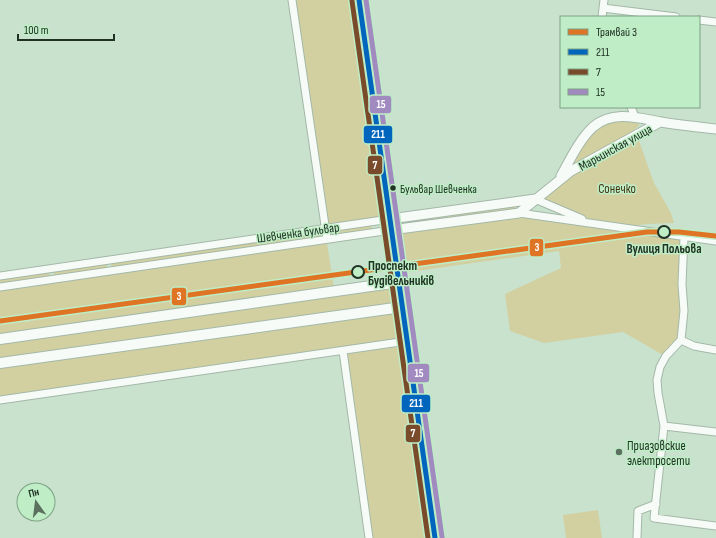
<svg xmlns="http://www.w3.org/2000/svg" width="716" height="538" font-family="'Sofia Sans Condensed',sans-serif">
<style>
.green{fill:#d2d0a1}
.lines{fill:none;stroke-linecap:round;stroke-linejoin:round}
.minor-casing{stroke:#a4b8a8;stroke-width:9}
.tertiary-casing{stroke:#a4b8a8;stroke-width:11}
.secondary-casing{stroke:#a4b8a8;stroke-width:12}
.minor{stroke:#f7fbf8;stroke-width:7}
.tertiary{stroke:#f7fbf8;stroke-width:9}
.secondary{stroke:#f7fbf8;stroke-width:10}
.bus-1-casing{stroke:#beedc6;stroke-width:8}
.bus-2-casing{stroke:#beedc6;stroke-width:8}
.bus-3-casing{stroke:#beedc6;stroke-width:8}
.bus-1{stroke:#0065bd;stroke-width:5}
.bus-2{stroke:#7a4b2a;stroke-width:5}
.bus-3{stroke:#a18ac0;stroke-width:5}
.tram-1-casing{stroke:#beedc6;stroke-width:8}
.tram-1{stroke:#de7424;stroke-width:5}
.bus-dot{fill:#203223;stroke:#beedc6;stroke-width:1.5}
.stop-dot{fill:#beedc6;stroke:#203223;stroke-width:2}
.poi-dot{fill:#5b705e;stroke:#beedc6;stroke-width:1.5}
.labels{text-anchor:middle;stroke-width:3;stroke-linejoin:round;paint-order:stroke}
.bus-label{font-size:12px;fill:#203223;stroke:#beedc6;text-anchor:start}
.street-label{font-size:13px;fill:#203223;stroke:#beedc6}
.park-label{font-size:13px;fill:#443815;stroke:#beedc6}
.stop-label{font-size:13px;font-weight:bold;fill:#203223;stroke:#beedc6}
.poi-label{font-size:13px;fill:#203223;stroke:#beedc6;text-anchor:start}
.line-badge{stroke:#beedc6;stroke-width:1.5}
.badge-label{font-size:11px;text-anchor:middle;font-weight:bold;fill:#fff}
</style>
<rect width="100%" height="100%" fill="#c8e2cd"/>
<!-- green -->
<path class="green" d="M295 0H355L386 216 327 224Z
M618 119 638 122 639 126 630 133 569 168 587 139 601 125Z
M637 135 654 183 671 213 674 223 648 224 629 226 592 221 539 198 561 181Z
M515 204 516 211 412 225 411 219Z
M518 216 681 239 682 311 679 339 663 355 623 332 544 343 510 331 505 294 561 268 559 251 402 273 396 233Z
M371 224 372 230 329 236 328 230Z
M323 231 324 237 112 268 111 262Z
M327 243 334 288 0 335V291Z
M107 263V269L54 277V271Z
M49 271 50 277 0 285V279Z
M396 286 399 304 0 360V342Z
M399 310 403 338 0 397V367Z
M404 346 432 538H373L346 354Z
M598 510 602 538H566L563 515Z"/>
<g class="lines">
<!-- minor casing -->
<g class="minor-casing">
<path id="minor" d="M292 0 327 239
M603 8 676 17
M602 17 604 0
M699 20 716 22
M631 107 635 117
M535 199 582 219
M519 213 716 241
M684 237 682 284 684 311 681 340 666 356 660 367 657 380 658 393 664 426 654 518 716 526
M0 276 390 219
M0 287 391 230
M681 340 694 346 716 350
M343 351 369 538
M0 400 407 341
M664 426 716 432
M637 538 638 511 656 504"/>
</g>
<!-- tertiary casing -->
<g class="tertiary-casing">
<path id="tertiary" d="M561 176C570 160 579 140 593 127 613 110 638 118 661 122 679 125 698 127 716 129
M390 219 535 199
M391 230 519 213 571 171 660 122"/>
</g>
<!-- secondary casing -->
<g class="secondary-casing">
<path id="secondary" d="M359 0 435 538
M0 339 399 282
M0 363 402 307"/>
</g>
<!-- minor -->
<use href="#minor" class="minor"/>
<!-- tertiary -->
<use href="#tertiary" class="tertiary"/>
<!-- secondary -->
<use href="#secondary" class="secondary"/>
<!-- bus-1 casing -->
<g class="bus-1-casing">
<path id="bus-1" d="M359 0 435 538"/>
</g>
<!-- bus-2 casing -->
<g class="bus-2-casing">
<path id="bus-2" d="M352 1 428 538"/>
</g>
<!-- bus-3 casing -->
<g class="bus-3-casing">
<path id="bus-3" d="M366 0 442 537"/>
</g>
<!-- bus-1 -->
<use href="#bus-1" class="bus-1"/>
<!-- bus-2 -->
<use href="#bus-2" class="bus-2"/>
<!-- bus-3 -->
<use href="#bus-3" class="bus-3"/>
<!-- tram-1 casing -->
<g class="tram-1-casing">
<path id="tram-1" d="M0 321 647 232H679L716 236"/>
</g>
<!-- tram-1 -->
<use href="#tram-1" class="tram-1"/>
</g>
<!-- markers -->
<circle class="bus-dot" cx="393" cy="188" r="3.5"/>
<g class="stop-dot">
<circle cx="664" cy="232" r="6"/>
<circle cx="358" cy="272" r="6"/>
</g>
<circle class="poi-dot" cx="619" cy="452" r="4"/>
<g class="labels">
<!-- bus labels -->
<g class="bus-label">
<text x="400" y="193">Бульвар Шевченка</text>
</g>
<!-- street labels -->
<g class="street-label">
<text transform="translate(615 147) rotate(-29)" y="5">Марьинская улица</text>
<text transform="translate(298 232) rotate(-8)" y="5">Шевченка бульвар</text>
</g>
<!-- park labels -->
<g class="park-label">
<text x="617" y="193">Сонечко</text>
</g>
<!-- stop labels -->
<g class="stop-label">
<text x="664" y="253">Вулиця Польова</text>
<text x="368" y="270" text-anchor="start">Проспект<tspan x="368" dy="15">Будівельників</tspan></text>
</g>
<!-- poi labels -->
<g class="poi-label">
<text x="627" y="450">Приазовские<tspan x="627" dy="15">электросети</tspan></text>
</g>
</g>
<g class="line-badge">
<rect x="369" y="95" width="23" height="19" rx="4" fill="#a18ac0"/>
<rect x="363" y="125" width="30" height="19" rx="4" fill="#0065bd"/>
<rect x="367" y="155" width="16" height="20" rx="4" fill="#7a4b2a"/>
<rect x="529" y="238" width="15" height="19" rx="4" fill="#de7424"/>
<rect x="171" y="287" width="16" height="19" rx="4" fill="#de7424"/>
<rect x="407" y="363" width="23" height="20" rx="4" fill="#a18ac0"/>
<rect x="401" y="394" width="30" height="19" rx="4" fill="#0065bd"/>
<rect x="405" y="424" width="16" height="19" rx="4" fill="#7a4b2a"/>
</g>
<g class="badge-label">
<text x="381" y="108">15</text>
<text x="378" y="138">211</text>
<text x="375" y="169">7</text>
<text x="537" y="251">3</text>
<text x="179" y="300">3</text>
<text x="419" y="377">15</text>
<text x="416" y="407">211</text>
<text x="413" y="437">7</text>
</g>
<!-- legend -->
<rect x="560" y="16" width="140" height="92" fill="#beedc6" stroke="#7fa285"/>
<rect x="568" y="29" width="20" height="6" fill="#de7424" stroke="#7fa285"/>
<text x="596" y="36" font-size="12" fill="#203223">Трамвай 3</text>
<rect x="568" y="49" width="20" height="6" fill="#0065bd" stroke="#7fa285"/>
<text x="596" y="56" font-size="12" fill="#203223">211</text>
<rect x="568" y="69" width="20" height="6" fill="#7a4b2a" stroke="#7fa285"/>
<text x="596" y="76" font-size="12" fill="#203223">7</text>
<rect x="568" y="89" width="20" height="6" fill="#a18ac0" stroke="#7fa285"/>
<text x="596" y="96" font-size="12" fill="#203223">15</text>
<!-- north arrow -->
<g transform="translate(36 502) rotate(346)"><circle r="19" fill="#beedc6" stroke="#7fa285"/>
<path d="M0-3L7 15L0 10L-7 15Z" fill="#5b705e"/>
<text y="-6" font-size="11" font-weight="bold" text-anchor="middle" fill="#203223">Пн</text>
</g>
<!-- scale -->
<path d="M18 34v6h96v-6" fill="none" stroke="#203223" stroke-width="2"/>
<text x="24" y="34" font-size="12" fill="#203223" stroke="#beedc6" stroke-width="3" paint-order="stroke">100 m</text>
</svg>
